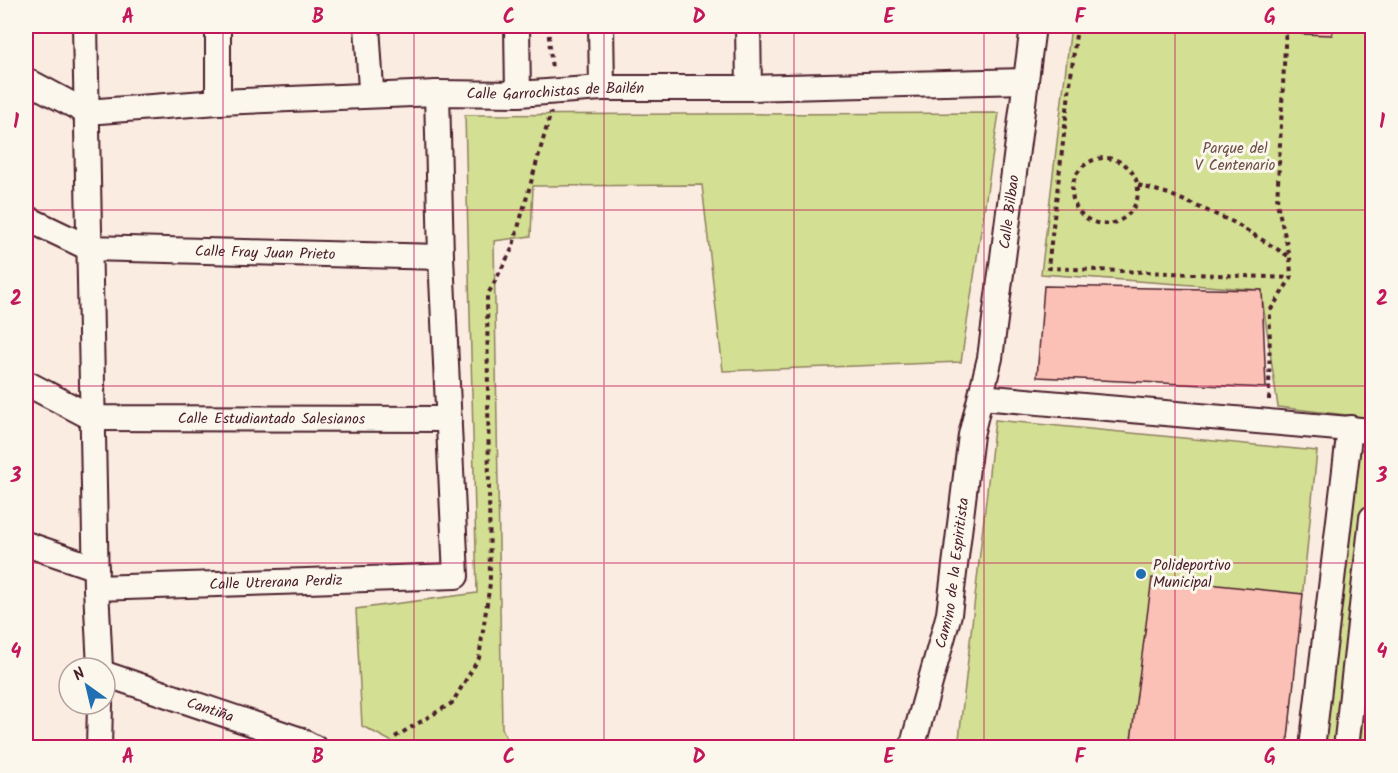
<svg xmlns="http://www.w3.org/2000/svg" width="1398" height="773" font-family="Kalam,sans-serif">
<style>
.green{fill:#d3e093;stroke:#8e805f;stroke-width:1.5}
.building{fill:#fcc1b6;stroke:#4a1f2b;stroke-width:1.5}
.lines{fill:none;stroke-linecap:round;stroke-linejoin:round}
.minor-casing{stroke:#4a1f2b;stroke-width:28}
.path{stroke:#4a1f2b;stroke-width:4;stroke-dasharray:4.5 4.5;stroke-linecap:butt}
.minor{stroke:#fbf7ec;stroke-width:24}
.grid{fill:none;stroke:#c2185b;stroke-width:1.5;stroke-opacity:0.55}
.poi-dot{fill:#1f6fb2;stroke:#fbf7ec;stroke-width:2}
.labels{text-anchor:middle;stroke-width:6;stroke-linejoin:round;paint-order:stroke}
.street-label{font-size:15px;fill:#4a1f2b;stroke:#fbf7ec}
.park-label{font-size:15px;fill:#6c4f45;stroke:#fbf7ec}
.poi-label{font-size:15px;fill:#4a1f2b;stroke:#fbf7ec;text-anchor:start}
.neatline{fill:none;stroke:#c2185b;stroke-width:2}
.grid-label{font-size:20px;text-anchor:middle;font-weight:bold;fill:#c2185b}
</style>
<rect width="100%" height="100%" fill="#fbece1"/>
<filter id="ink" filterUnits="userSpaceOnUse"><feTurbulence type="fractalNoise" baseFrequency=".0167" numOctaves="2"/><feDisplacementMap in="SourceGraphic" scale="12" xChannelSelector="R" yChannelSelector="G"/><feConvolveMatrix kernelMatrix="1 2 1 2 8 2 1 2 1" color-interpolation-filters="sRGB"/></filter>
<g filter="url(#ink)">
<!-- green -->
<path class="green" d="M1071 26H1372V418L1278 407 1261 290 1041 274Z
M999 113 961 362 723 371 702 185 533 186 531 236 494 241 502 728 510 747H402L362 726 356 609 477 593 465 115Z
M995 420 1317 451 1287 747 1042 748 959 739Z
M1358 449 1372 451V747L1314 748Z"/>
<!-- building -->
<path class="building" d="M1302 26H1332V35L1301 34Z
M1044 286 1262 290 1266 388 1037 377Z
M1152 578 1303 594 1287 748H1193L1131 740Z"/>
<g class="lines">
<!-- minor casing -->
<g class="minor-casing">
<g id="minor">
<path d="M85 26 96 588 100 668"/>
<path d="M367 26 371 89 370 95"/>
<path d="M517 26 518 94"/>
<path d="M601 26 602 88"/>
<path d="M748 26 749 88"/>
<path id="s1" d="M26 80 86 112 218 102 437 93 518 94 602 88H749L1026 81"/>
<path d="M218 102V26"/>
<path id="s2" d="M26 218 89 248 441 257"/>
<path id="s3" d="M26 383 93 418 449 419"/>
<path d="M981 397 1372 431"/>
<path d="M26 544 96 568"/>
<path id="s4" d="M96 588 456 576 441 257 437 93"/>
<path id="s5" d="M105 674 298 739 315 748"/>
<path d="M99 748 100 704"/>
<path id="s6" d="M912 748 949 614 971 435 990 358 1033 26"/>
<path d="M1312 748 1350 428"/>
<path d="M1346 748 1372 518"/>
</g>
</g>
<!-- path -->
<path class="path" d="M548 26 552 70
M1077 26 1048 268 1291 278
M1072 191a33 33 0 1 1 66 0a33 33 0 1 1-66 0Z
M1138 185 1169 194 1233 222 1290 257
M1269 400 1270 311 1291 278 1290 257 1277 203 1286 26
M395 737 452 703 479 658 490 583 487 296 512 249 551 112"/>
<!-- minor -->
<use href="#minor" class="minor"/>
</g>
</g>
<!-- grid -->
<path class="grid" d="M223 26V748M414 26V748M604 26V748M794 26V748M984 26V748M1175 26V748M26 210H1372M26 386H1372M26 563H1372"/>
<!-- markers -->
<circle class="poi-dot" cx="1141" cy="574" r="6"/>
<g class="labels">
<!-- street labels -->
<g class="street-label">
<text dy="5" stroke="none"><textPath href="#s1" startOffset="538">Calle Garrochistas de Bailén</textPath></text>
<text dy="5" stroke="none"><textPath href="#s6" startOffset="546">Calle Bilbao</textPath></text>
<text dy="5" stroke="none"><textPath href="#s2" startOffset="246">Calle Fray Juan Prieto</textPath></text>
<text dy="5" stroke="none"><textPath href="#s3" startOffset="254">Calle Estudiantado Salesianos</textPath></text>
<text dy="5" stroke="none"><textPath href="#s6" startOffset="180">Camino de la Espiritista</textPath></text>
<text dy="5" stroke="none"><textPath href="#s4" startOffset="180">Calle Utrerana Perdiz</textPath></text>
<text dy="5" stroke="none"><textPath href="#s5" startOffset="111">Cantiña</textPath></text>
</g>
<!-- park labels -->
<g class="park-label">
<text x="1235" y="153">Parque del<tspan x="1235" dy="17">V Centenario</tspan></text>
</g>
<!-- poi labels -->
<g class="poi-label">
<text x="1153" y="570">Polideportivo<tspan x="1153" dy="17">Municipal</tspan></text>
</g>
</g>
<!-- margin -->
<rect width="1398" height="773" fill="none" stroke="#fbf7ec" stroke-width="66"/>
<!-- north arrow -->
<g transform="translate(87 686) rotate(326)"><circle r="28" fill="#fbf7ec" stroke="#b4a19f" stroke-width="1.5"/>
<path d="M0-4.5L10 22L0 15L-10 22Z" fill="#1f6fb2"/>
<text y="-9" font-size="16" font-weight="bold" text-anchor="middle" fill="#4a1f2b">N</text>
</g>
<rect x="33" y="33" width="1332" height="707" class="neatline"/>
<g class="grid-label">
<text x="128" y="23">A</text>
<text x="318" y="23">B</text>
<text x="509" y="23">C</text>
<text x="699" y="23">D</text>
<text x="889" y="23">E</text>
<text x="1080" y="23">F</text>
<text x="1270" y="23">G</text>
<text x="16" y="128">1</text>
<text x="1382" y="128">1</text>
<text x="16" y="305">2</text>
<text x="1382" y="305">2</text>
<text x="16" y="482">3</text>
<text x="1382" y="482">3</text>
<text x="16" y="658">4</text>
<text x="1382" y="658">4</text>
<text x="128" y="763">A</text>
<text x="318" y="763">B</text>
<text x="509" y="763">C</text>
<text x="699" y="763">D</text>
<text x="889" y="763">E</text>
<text x="1080" y="763">F</text>
<text x="1270" y="763">G</text>
</g>
</svg>
